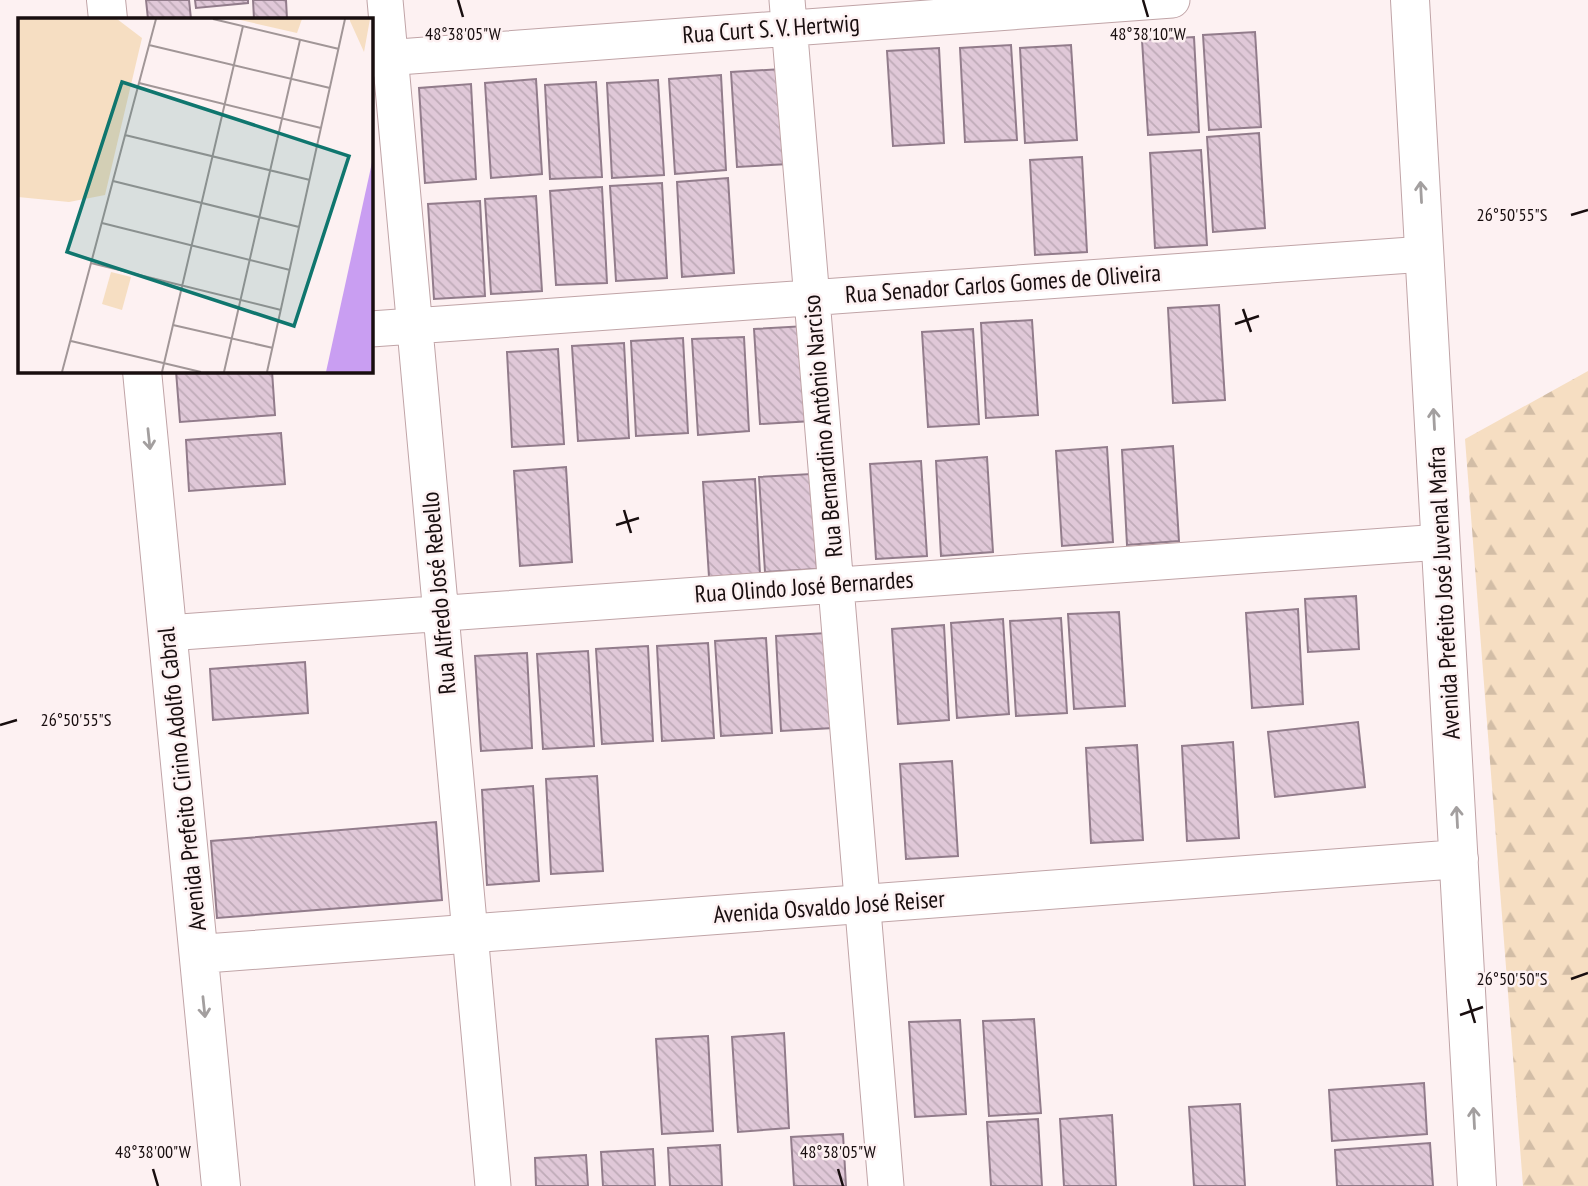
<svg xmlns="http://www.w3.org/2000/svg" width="1588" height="1186" font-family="'PT Sans Narrow',sans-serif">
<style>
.forest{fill:url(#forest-firs)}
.building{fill:url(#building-back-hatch);stroke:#927c8b;stroke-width:2}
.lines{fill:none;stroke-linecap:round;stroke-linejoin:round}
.street-casing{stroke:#c0a4a7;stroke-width:37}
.secondary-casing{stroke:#c0a4a7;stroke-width:40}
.street{stroke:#fff;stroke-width:35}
.secondary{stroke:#fff;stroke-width:38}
.oneway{stroke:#a39f9f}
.ticks{fill:none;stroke:#180e0f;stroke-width:2.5}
.labels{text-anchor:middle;stroke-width:5;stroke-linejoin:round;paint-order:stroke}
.street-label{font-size:24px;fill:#180e0f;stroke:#fdf1f2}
.inset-road{fill:none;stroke:#a19697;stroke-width:2}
.view{fill:#0f766e;fill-opacity:0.15;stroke:#0f766e;stroke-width:3.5}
.inset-edge{fill:none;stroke:#180e0f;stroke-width:3.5}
.ticks-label{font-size:18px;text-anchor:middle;fill:#180e0f;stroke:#fdf1f2;stroke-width:5;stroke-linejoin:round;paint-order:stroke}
</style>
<defs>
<pattern id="forest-firs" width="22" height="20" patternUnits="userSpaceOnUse" patternTransform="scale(1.75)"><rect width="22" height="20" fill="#f6dec2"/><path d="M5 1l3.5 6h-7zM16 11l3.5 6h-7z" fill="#d2bda6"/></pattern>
<pattern id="building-back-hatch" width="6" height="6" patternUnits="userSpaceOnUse" patternTransform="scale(1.75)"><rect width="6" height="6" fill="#e0c8d8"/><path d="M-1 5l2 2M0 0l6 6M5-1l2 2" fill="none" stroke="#bfabb8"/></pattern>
</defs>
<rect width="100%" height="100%" fill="#fdf1f2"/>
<!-- forest -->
<path class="forest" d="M1588 371V1186H1523L1465 439Z"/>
<!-- building -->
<path class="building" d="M146 0H189L191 19H148Z
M195 0H248V3L196 8Z
M253 0H286L287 19H254Z
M1255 32 1261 127 1209 130 1203 35Z
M1194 37 1199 132 1148 135 1142 40Z
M1011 45 1017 140 965 142 960 48Z
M1071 45 1077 140 1025 143 1020 48Z
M939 48 944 143 893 146 887 51Z
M782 69 788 164 737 167 731 72Z
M721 75 726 170 675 174 669 79Z
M536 79 542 174 491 178 485 83Z
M658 80 664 175 612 178 607 83Z
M596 82 602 177 550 179 545 85Z
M471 84 476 179 425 183 419 88Z
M1259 133 1265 228 1213 232 1207 137Z
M1201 150 1207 245 1155 248 1150 153Z
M1082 157 1087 252 1035 255 1030 160Z
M728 178 734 273 682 277 677 182Z
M662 183 667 278 616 281 610 186Z
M602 187 607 283 556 285 550 191Z
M536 196 542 291 491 294 485 199Z
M480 201 485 296 434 299 428 204Z
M1219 305 1225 400 1173 403 1168 308Z
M1032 320 1038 415 986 418 981 323Z
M806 326 812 421 760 424 754 329Z
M973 329 979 424 928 427 922 332Z
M744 337 749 431 698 435 692 339Z
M683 338 688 433 636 436 631 341Z
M624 343 629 438 578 441 572 346Z
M558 349 564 444 512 447 507 352Z
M176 371H272L275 415 180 422Z
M281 433 285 484 189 491 186 440Z
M1173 446 1179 541 1127 545 1122 450Z
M1107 447 1113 542 1062 546 1056 451Z
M987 457 993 552 941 556 936 461Z
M921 461 927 556 876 559 870 464Z
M566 467 572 562 520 566 514 471Z
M811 474 817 569 765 572 759 477Z
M755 479 760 574 709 577 703 482Z
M1356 596 1359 649 1308 652 1305 599Z
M1298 609 1303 704 1252 708 1246 613Z
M1119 612 1125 706 1074 709 1068 614Z
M1061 618 1067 713 1016 716 1010 621Z
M1003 619 1009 714 957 718 951 623Z
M944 625 949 720 898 724 892 629Z
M827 633 833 728 781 731 776 636Z
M766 638 772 733 721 736 715 641Z
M708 643 714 738 662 741 657 646Z
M648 646 653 741 602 744 596 649Z
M588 651 594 746 543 749 537 654Z
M527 653 532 748 481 751 475 656Z
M305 662 308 713 213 720 210 669Z
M1358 722 1365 787 1275 797 1268 732Z
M1233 742 1239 838 1187 841 1182 746Z
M1137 745 1143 840 1091 843 1086 748Z
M952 761 958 856 906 859 900 764Z
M597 776 603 871 551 874 546 779Z
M533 786 539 881 487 885 482 790Z
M436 822 442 900 217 918 211 841Z
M1034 1019 1041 1113 989 1116 983 1021Z
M960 1020 966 1114 915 1117 909 1022Z
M784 1033 789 1128 738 1132 732 1037Z
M708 1036 713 1131 662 1134 656 1039Z
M1424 1083 1427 1134 1332 1141 1329 1090Z
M1240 1104 1245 1186H1194L1189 1107Z
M1112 1115 1116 1186H1064L1060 1119Z
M1038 1119 1042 1186H991L987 1122Z
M843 1134 846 1186H794L791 1137Z
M1430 1143 1433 1186H1337L1335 1150Z
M720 1145 722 1186H670L668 1148Z
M653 1149 655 1186H603L601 1152Z
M586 1155 588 1186H536L535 1158Z"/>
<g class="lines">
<!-- street casing -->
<g class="street-casing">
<path id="street" d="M385 0 493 1186
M787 0 886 1186
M371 59 1172 0
M371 329 1425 254
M167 633 1441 542"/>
</g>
<!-- secondary casing -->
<g class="secondary-casing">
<path id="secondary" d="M106 0 108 19
M1410 0 1477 1186
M142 371 221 1186
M199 954 1459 859"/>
</g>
<!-- street -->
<use href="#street" class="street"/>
<!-- secondary -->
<use href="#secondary" class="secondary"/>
</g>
<!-- one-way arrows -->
<defs><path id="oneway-shaft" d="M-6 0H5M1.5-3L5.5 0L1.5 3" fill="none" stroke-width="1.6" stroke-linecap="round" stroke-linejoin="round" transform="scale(1.75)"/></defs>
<g class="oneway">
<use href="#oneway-shaft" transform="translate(1421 192) rotate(-93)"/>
<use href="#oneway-shaft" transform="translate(1434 419) rotate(-93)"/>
<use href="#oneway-shaft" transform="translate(149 439) rotate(84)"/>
<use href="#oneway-shaft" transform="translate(1457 817) rotate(-93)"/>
<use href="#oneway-shaft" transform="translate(204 1007) rotate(84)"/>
<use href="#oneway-shaft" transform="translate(1474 1118) rotate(-93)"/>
</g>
<!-- ticks -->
<path class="ticks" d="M458 0 463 17M1143 0 1148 17M1571 215 1588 210M1243 309 1251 332M1235 324 1259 316M624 510 631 533M616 525 639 518M0 725 17 720M1571 979 1588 973M1468 999 1475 1023M1460 1015 1483 1007M153 1169 158 1186M838 1169 843 1186"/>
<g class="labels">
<!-- street labels -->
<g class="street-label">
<text transform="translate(771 29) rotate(-4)" y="8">Rua Curt S. V. Hertwig</text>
<text transform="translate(1003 284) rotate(-4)" y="8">Rua Senador Carlos Gomes de Oliveira</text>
<text transform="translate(823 426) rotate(-95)" y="8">Rua Bernardino Antônio Narciso</text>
<text transform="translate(804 587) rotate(-4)" y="8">Rua Olindo José Bernardes</text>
<text transform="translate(439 593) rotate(-95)" y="8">Rua Alfredo José Rebello</text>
<text transform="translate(1444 593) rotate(-93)" y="8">Avenida Prefeito José Juvenal Mafra</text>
<text transform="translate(182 779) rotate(-96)" y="8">Avenida Prefeito Cirino Adolfo Cabral</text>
<text transform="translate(829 907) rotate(-4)" y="8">Avenida Osvaldo José Reiser</text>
</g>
</g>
<!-- overview -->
<g transform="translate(18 18)">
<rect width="355" height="355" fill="#fdf1f2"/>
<path d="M93 254 113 259 104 292 84 286Z" fill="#f6dec2"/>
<path d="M0 1H99L124 20 87 177 51 184 0 179ZM218 1H284L279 15ZM332 1H352L346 34 332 3Z" fill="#f6dec2"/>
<path d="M355 140V354H308Z" fill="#c99ef2"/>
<path class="inset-road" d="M195 1 321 31M131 27 312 70M121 65 303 110M107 117 292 162M95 163 281 209M84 205 272 252M73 245 263 292M155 307 255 330M53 323 183 354M44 354 138 1M144 354 225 8M206 354 282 22M249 354 327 1"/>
<path class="view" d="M104 64 331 138 276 308 49 234Z"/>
<rect width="355" height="355" class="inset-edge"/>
</g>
<g class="ticks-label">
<text x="463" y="40">48°38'05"W</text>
<text x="1148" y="40">48°38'10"W</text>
<text x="1512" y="221">26°50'55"S</text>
<text x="76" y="726">26°50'55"S</text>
<text x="1512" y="985">26°50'50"S</text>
<text x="153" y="1158">48°38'00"W</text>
<text x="838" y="1158">48°38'05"W</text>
</g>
</svg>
